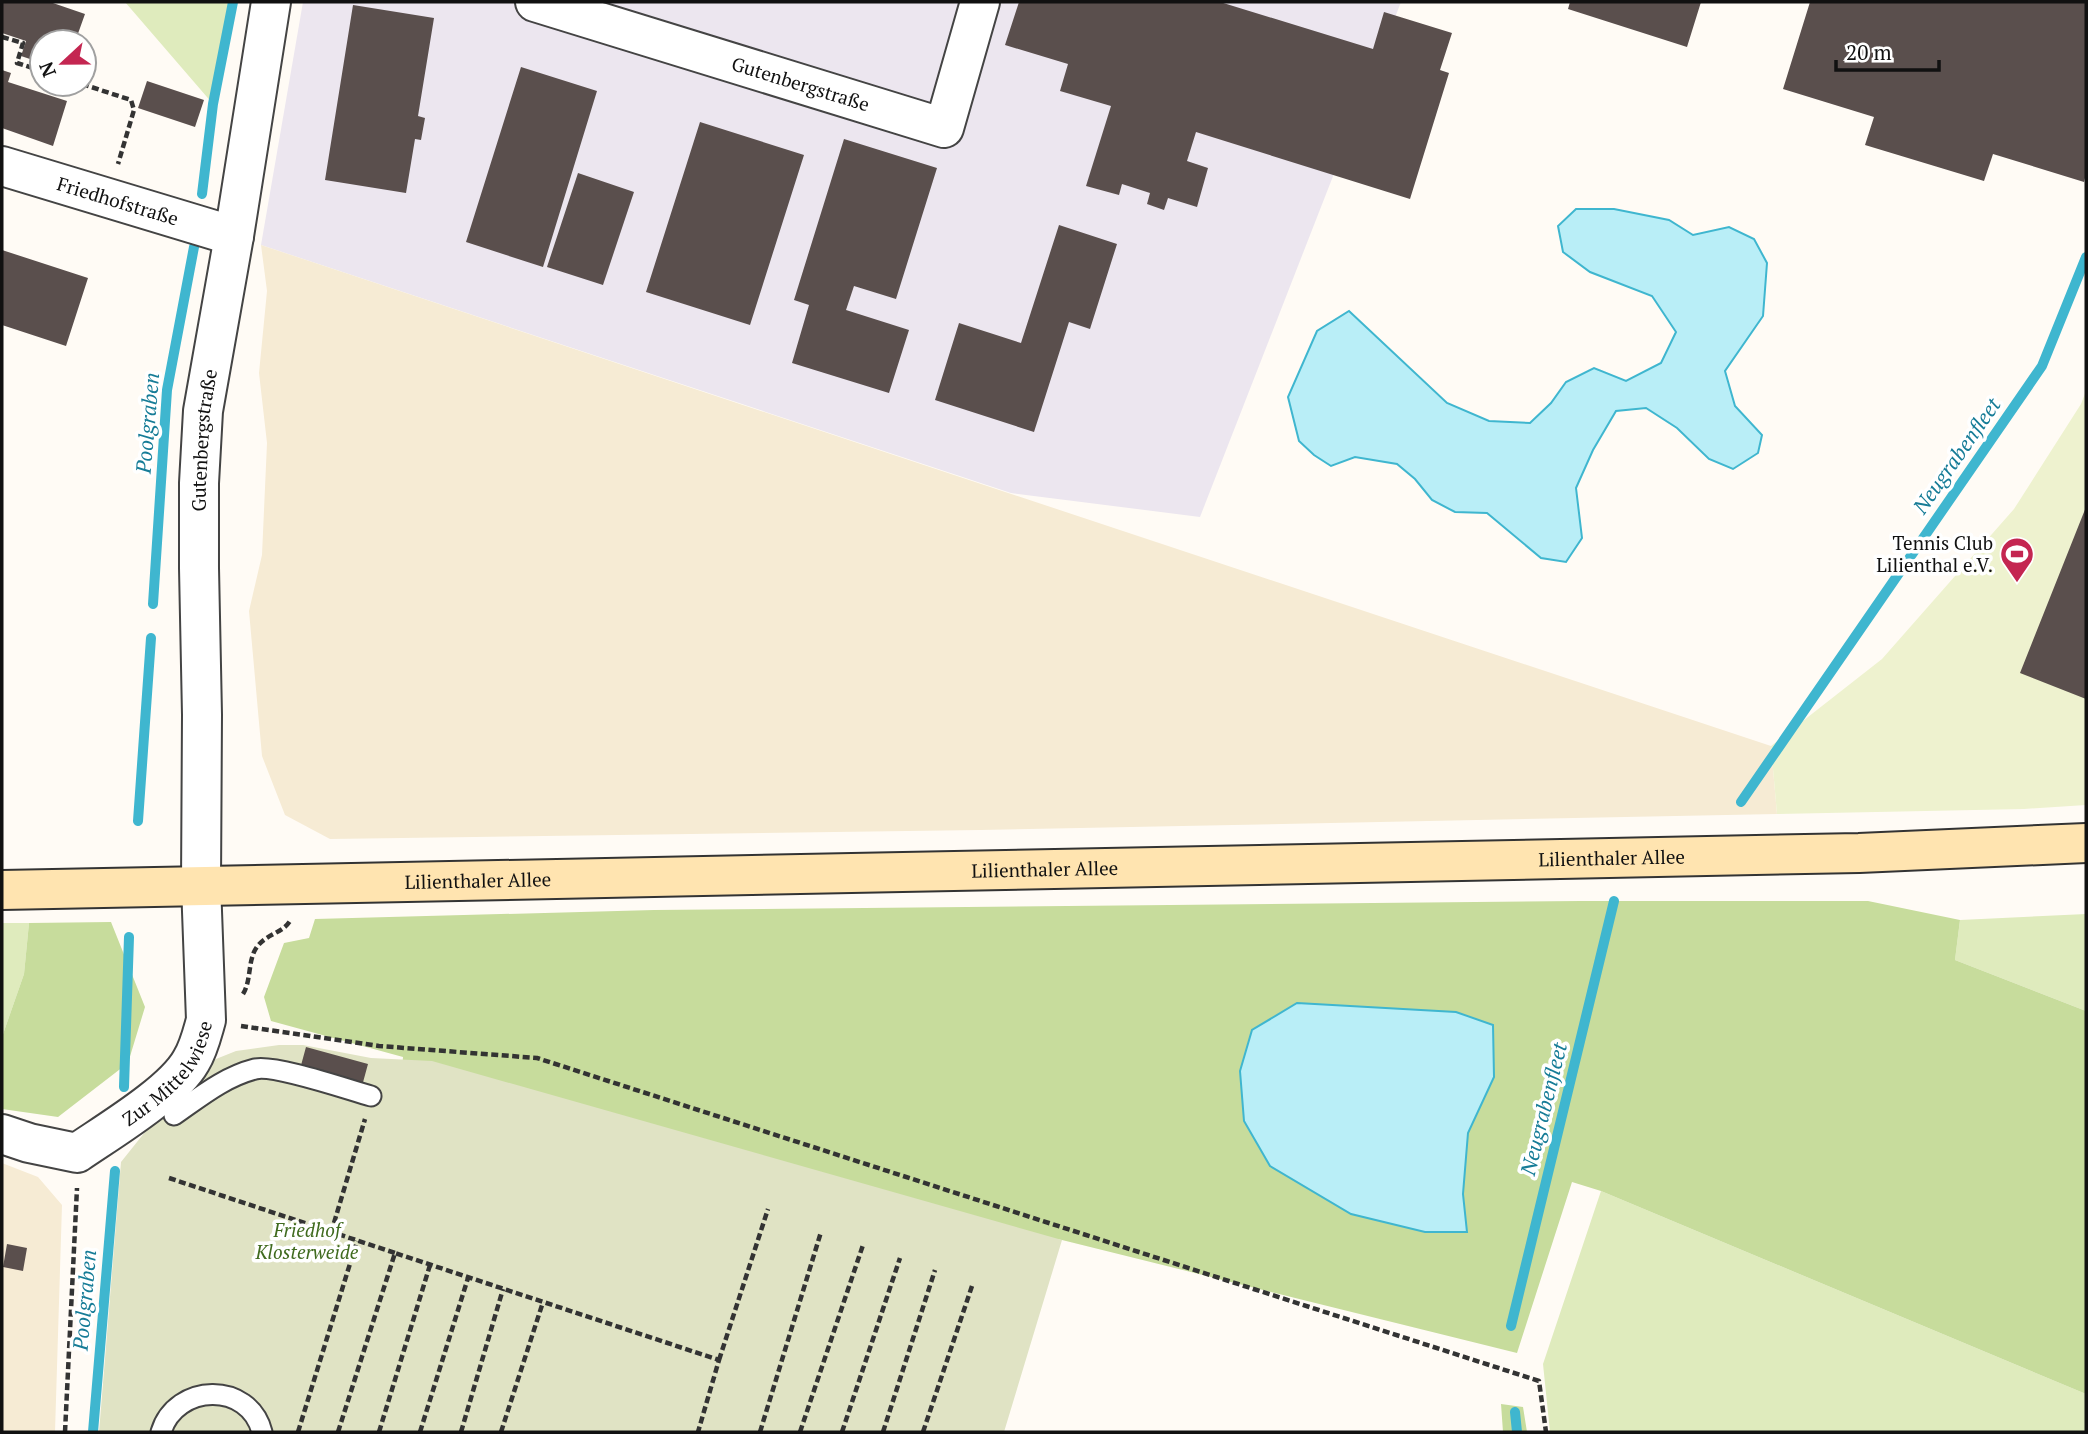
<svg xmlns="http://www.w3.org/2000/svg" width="2088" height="1434" font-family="'PT Serif',serif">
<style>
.industrial{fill:#ece6ef}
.farmland{fill:#f6ebd4}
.green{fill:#dfebbd}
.forest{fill:#c7dc9c;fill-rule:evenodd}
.cemetery{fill:#e0e3c4}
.pitch{fill:#eef2cf}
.water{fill:#b9eef7;stroke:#3fb6cf;stroke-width:2}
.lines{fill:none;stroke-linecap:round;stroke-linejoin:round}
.stream{stroke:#3fb6cf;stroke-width:10}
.building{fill:#5a4f4d}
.service-casing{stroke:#444;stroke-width:23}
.minor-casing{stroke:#444;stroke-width:42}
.secondary-casing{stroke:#333;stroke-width:42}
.path{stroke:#333;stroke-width:4.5;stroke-dasharray:7 3.5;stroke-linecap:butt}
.service{stroke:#fff;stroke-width:19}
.minor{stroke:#fff;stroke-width:38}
.secondary{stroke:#ffe4b0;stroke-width:38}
.labels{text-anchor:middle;stroke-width:7;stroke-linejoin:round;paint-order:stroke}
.street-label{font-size:19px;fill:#111;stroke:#fff}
.poi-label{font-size:19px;fill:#111;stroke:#fff;text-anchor:end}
.park-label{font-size:19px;font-style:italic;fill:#406b1f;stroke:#fff}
.water-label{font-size:21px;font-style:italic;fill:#167c97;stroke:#fff}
</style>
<rect width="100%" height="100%" fill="#fffbf5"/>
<!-- industrial -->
<path class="industrial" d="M303 2H1401L1200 517 1011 493 261 245Z"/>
<!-- farmland -->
<path class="farmland" d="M261 245 1771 746 1777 814 980 830 330 839 285 815 262 756 249 611 262 555 267 443 259 373 267 291Z
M2 1163 38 1177 62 1205 55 1432H2Z"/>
<!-- green -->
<path class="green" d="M125 2H233L213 104Z
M2086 914V1011L1955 960 1960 920Z
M2 923H29L24 974 2 1037Z
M1601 1191 2086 1394V1432H1550L1543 1364Z"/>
<!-- forest -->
<path class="forest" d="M1581 901H1868L1960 920 1955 960 2086 1011V1394L1601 1191 1572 1182 1517 1353 1062 1240 396 1138 403 1057 271 1021 264 997 284 943 309 938 315 919 654 910ZM1297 1003 1494 1078 1468 1133 1463 1194 1466 1232 1240 1071 1252 1030Z
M111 922 145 1007 128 1063 58 1117 2 1109V1037L24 974 29 923Z
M1501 1404 1523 1407 1527 1432H1503Z"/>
<!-- cemetery -->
<path class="cemetery" d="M279 1045H303L371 1058 432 1061 1062 1240 1004 1432H99L121 1162 177 1092 211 1061 236 1051Z"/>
<!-- pitch -->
<path class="pitch" d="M2086 391V805L2024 809 1777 814 1771 746 1882 659 2014 509 2081 404Z"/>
<!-- water -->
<path class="water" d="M1576 209H1614L1669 220 1693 235 1729 227 1754 239 1767 263 1763 316 1725 371 1735 406 1762 435 1758 453 1733 469 1709 459 1677 428 1646 408 1616 411 1593 450 1576 488 1582 538 1566 562 1541 558 1487 513 1455 512 1432 500 1415 479 1397 464 1355 457 1331 466 1314 455 1299 441 1288 397 1317 331 1349 311 1447 403 1489 421 1530 423 1551 403 1566 382 1594 368 1626 381 1661 363 1676 332 1652 296 1590 272 1563 252 1558 226Z
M1297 1003 1456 1012 1493 1025 1494 1077 1468 1133 1463 1194 1467 1232H1425L1351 1214 1270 1166 1244 1121 1240 1071 1252 1030Z"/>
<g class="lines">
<!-- stream -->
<path class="stream" d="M202 194 213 104 233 2
M153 604 167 390 194 247
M1741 802 2042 366 2086 257
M138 821 151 638
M124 1087 129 937
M1511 1326 1614 901
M1515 1412 1517 1432
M93 1432 115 1171"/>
</g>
<!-- building -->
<path class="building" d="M2 2H50L85 14 75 42H42V63L21 56 26 41 2 33Z
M1019 2H1220L1373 49 1384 12 1452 33 1440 70 1449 73 1410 199 1196 132 1187 161 1208 168 1197 207 1168 198 1164 210 1147 204 1150 193 1122 184 1119 195 1086 186 1111 106 1060 91 1068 64 1005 45Z
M1570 2H1701L1687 47 1568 9Z
M1810 2H2086V174L2084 182 1993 154 1984 181 1865 145 1874 117 1783 89Z
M353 5 434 18 418 116 425 118 421 140 415 139 406 193 325 180Z
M521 67 597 91 543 267 466 242Z
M2 70 11 73 8 82 67 101 53 146 2 128Z
M147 81 204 100 195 127 138 108Z
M700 122 804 155 750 325 646 292Z
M844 139 937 168 896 299 854 286 846 310 909 330 889 393 792 363 809 305 794 300Z
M578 173 634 192 603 285 547 267Z
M1059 225 1117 244 1090 329 1069 322 1034 432 935 400 959 323 1021 343Z
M2 250 88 278 66 346 2 325Z
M2086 507V699L2020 673Z
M306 1047 368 1064 362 1086 300 1069Z
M7 1244 27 1248 23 1271 3 1267Z"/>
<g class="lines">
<!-- service casing -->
<g class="service-casing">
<path id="service" d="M174 1115C200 1097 224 1077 255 1069 274 1064 349 1090 371 1096
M161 1432C176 1383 249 1381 262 1432"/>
</g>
<!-- minor casing -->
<g class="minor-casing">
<g id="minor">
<path id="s1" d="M535 2 944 128 980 2"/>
<path id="s2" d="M2 166 234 236"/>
<path id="s3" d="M2 1134 29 1143 77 1153C109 1131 173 1093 191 1061 199 1048 202 1034 206 1020L201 884 202 715 199 568V483L203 411 234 236 271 2"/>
</g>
</g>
<!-- secondary casing -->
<g class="secondary-casing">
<g id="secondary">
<path id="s4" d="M2 890 1859 853 2086 843"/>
</g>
</g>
<!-- path -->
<path class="path" d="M2 37 23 43 17 63 42 71
M82 84 131 100 134 110 118 164
M243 994C251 981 248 963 255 950 264 934 282 934 290 921
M241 1026 379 1046 537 1058 1539 1381 1546 1432
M169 1178 395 1253
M331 1233 365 1119
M719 1360 768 1209
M65 1432 77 1188
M298 1432 357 1241
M338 1432 395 1253 719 1360 698 1432
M379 1432 430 1265
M420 1432 468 1278
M461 1432 503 1289
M501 1432 543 1302
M760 1432 821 1232
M800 1432 863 1245
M842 1432 900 1258
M883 1432 935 1270
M923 1432 972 1286"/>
<!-- service -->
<use href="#service" class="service"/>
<!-- minor -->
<use href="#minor" class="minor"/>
<!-- secondary -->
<use href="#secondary" class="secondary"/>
</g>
<!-- icons -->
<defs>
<g id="stadium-pin" transform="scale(1.75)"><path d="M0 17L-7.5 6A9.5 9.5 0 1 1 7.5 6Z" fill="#c42651" stroke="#fff"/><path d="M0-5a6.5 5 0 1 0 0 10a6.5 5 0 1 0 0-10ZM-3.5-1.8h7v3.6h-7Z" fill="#fff"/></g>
</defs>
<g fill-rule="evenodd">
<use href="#stadium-pin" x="2017" y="554"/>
</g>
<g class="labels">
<!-- street labels -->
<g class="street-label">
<text dy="7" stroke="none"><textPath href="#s1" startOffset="278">Gutenbergstraße</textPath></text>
<text dy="7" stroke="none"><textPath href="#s2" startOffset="121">Friedhofstraße</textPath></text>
<text dy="7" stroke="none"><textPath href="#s3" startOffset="849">Gutenbergstraße</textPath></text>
<text dy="7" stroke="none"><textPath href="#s4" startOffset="1610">Lilienthaler Allee</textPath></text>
<text dy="7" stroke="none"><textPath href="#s4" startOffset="1043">Lilienthaler Allee</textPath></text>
<text dy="7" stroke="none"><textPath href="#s4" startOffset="476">Lilienthaler Allee</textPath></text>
<text dy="7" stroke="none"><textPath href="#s3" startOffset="201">Zur Mittelwiese</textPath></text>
</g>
<!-- poi labels -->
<g class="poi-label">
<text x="1993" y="550">Tennis Club<tspan x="1993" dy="22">Lilienthal e.V.</tspan></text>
</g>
<!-- park labels -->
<g class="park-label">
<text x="307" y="1237">Friedhof<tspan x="307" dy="22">Klosterweide</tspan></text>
</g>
<!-- water labels -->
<g class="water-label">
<text transform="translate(148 423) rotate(-85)" y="7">Poolgraben</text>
<text transform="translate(1957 456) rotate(-55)" y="7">Neugrabenfleet</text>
<text transform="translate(1544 1109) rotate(-76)" y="7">Neugrabenfleet</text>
<text transform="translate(85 1300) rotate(-85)" y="7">Poolgraben</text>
</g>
</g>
<!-- border -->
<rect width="2088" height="1434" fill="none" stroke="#111111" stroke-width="7"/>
<!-- north arrow -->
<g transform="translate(63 63) rotate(248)"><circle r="33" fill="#ffffff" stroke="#a0a0a0" stroke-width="2"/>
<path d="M0-5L12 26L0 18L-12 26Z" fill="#c42651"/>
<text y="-10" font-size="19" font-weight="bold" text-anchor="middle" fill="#111111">N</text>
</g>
<!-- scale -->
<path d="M1836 60v10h103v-10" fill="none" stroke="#111111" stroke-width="3.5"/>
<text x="1846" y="60" font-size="21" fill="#111111" stroke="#ffffff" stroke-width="5" paint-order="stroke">20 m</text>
</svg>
